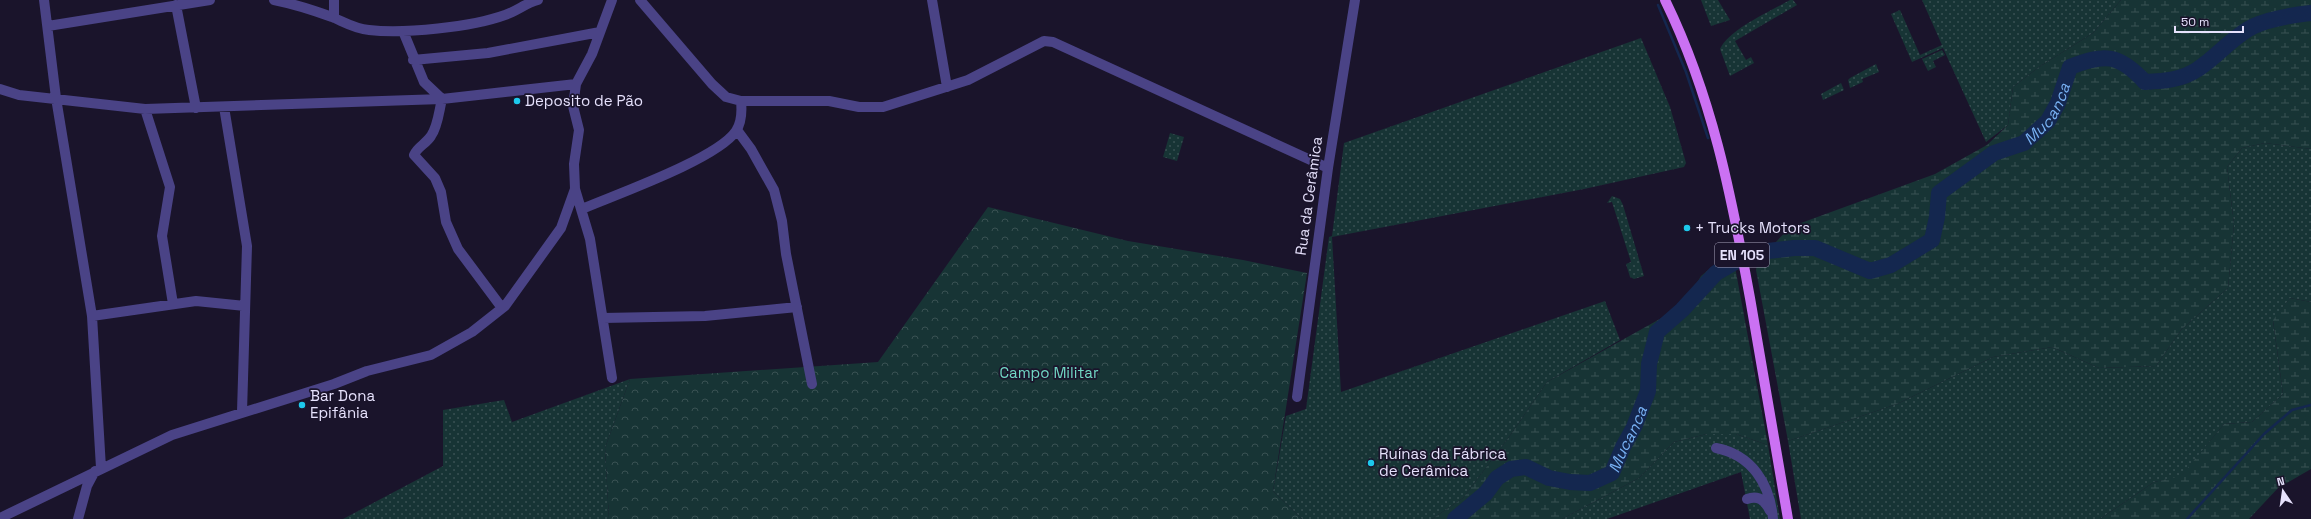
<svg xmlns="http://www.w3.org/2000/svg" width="2311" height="519" font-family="'Space Grotesk',sans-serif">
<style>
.grass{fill:url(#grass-dots)}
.forest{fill:url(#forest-crowns)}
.wetland{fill:url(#wetland-marsh)}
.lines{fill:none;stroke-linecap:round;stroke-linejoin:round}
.stream{stroke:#14274f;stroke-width:2.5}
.river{stroke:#14274f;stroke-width:16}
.minor{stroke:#4a4386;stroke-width:10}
.major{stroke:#cb71f3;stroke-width:10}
.poi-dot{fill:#1dc9ec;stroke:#1a142b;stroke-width:1.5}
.labels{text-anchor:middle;stroke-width:3.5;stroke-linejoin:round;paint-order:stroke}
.shield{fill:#1a142b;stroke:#a9a4bd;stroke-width:1}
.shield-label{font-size:14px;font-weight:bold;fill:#e6e1fc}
.poi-label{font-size:15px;fill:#e6e1fc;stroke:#1a142b;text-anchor:start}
.street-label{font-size:15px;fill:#e6e1fc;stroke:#1a142b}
.park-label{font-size:15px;fill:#71d8c5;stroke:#1a142b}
.water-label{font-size:16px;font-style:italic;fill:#78b1f3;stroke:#1a142b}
</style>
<defs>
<pattern id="grass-dots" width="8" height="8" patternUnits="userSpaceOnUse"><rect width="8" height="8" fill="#173435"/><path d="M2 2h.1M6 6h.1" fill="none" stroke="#395153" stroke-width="1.8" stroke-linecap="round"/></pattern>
<pattern id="forest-crowns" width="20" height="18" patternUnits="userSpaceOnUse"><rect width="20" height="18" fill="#173435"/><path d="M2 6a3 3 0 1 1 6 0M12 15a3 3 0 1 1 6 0" fill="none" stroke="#395153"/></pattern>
<pattern id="wetland-marsh" width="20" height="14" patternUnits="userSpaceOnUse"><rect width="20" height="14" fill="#173435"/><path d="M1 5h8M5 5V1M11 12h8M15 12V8" fill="none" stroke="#395153"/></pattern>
</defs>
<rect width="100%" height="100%" fill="#1a142b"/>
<!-- grass -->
<path class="grass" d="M1701 0H1718L1730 20 1711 26Z
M1790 0H1793L1797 5 1735 41 1746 60 1751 57 1754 63 1730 76 1720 49C1729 29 1771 11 1790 0Z
M1922 0H2121L2093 33 2039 67 2013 87 2008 125 1986 142 1943 48 1912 62 1891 14 1900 10 1920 55 1942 45Z
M1641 38 1670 107 1686 163 1684 167 1584 189 1332 237 1341 392 1605 301 1620 340 1547 382 1509 437 1463 498 1432 519H1302L1273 491 1286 416 1306 409 1329 237 1332 236 1344 143Z
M1942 50 1945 55 1933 61 1936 67 1928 71 1922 59Z
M1876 64 1879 72 1862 79 1863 82 1850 88 1848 80 1850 78Z
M1841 83 1844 90 1823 100 1821 94Z
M1170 133 1184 137 1177 161 1163 157Z
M2265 143 2311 149V302L2290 298 2273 321 2283 394 2252 422 2224 424 2181 477 2154 482 2100 519H1801L1788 441 1897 404 1993 357 2052 347 2099 368 2156 366 2181 330 2228 288 2234 224 2227 167 2242 148Z
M1612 196 1620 199 1623 205 1644 276 1634 279 1630 277 1626 264 1631 262 1612 202 1607 203Z
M630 379 605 448 609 519H343L443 466V410L504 400 512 422Z
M1707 434H1736L1768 445 1780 519H1750L1741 472 1607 519H1562L1639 478 1674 442Z"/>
<!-- forest -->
<path class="forest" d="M988 207 1128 241 1243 260 1307 273 1273 491 1302 519H609L605 448 630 379 878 362Z"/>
<!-- wetland -->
<path class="wetland" d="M2121 0H2311V149L2265 143 2242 148 2227 167 2234 224 2228 288 2181 330 2156 366 2099 368 2052 347 1993 357 1897 404 1788 441 1756 270 1759 252 1774 244 1790 227 1935 174 1987 145 2008 125 2013 87 2039 67 2093 33Z
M1733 256 1768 445 1736 434H1707L1674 442 1639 478 1562 519H1432L1463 498 1509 437 1547 382 1683 306 1701 276 1717 263Z
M2290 298 2311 302V469L2278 488 2249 519H2100L2154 482 2181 476 2224 424 2252 422 2283 394 2273 320Z"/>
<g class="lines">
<!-- stream -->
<path class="stream" d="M1658 5 1686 72 1708 138
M2187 519 2264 434 2292 410 2311 405"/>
<!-- river -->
<g class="river">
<path id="s1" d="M1759 252 1794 248H1815L1870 271 1891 265 1932 240 1937 217 1939 193 1994 153 2024 143 2048 121 2058 103 2070 67C2105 53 2119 54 2145 82 2164 81 2182 80 2198 69 2218 56 2233 36 2254 26 2271 18 2293 15 2311 13"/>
<path id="s2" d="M1455 519 1486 493 1497 478 1511 469 1526 467 1549 478 1570 482 1590 483 1612 473 1623 447 1634 427 1648 391 1649 364 1657 332 1682 310 1716 273 1735 262"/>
</g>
<!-- minor -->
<path class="minor" d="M44 0 56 98 92 316 101 468
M274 0C294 4 313 10 332 17 344 22 355 29 369 30 404 34 472 27 505 15 517 11 526 3 538 0
M334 0V18
M640 0 712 84 726 97 741 101H829L859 107H883L968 80 1044 41 1053 42 1328 168
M932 0 947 87
M176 5 196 108
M48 26 210 0
M403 31 424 82 442 99C439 111 438 126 431 136 426 144 417 147 414 155L435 178 441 192 446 222 458 249 502 308
M413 60 488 53 600 32
M0 89 19 95 145 109 442 99 576 84
M224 107 247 246 242 412
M145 109 170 187 162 236 173 304
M737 130 751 149 774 190 782 221 786 254 812 384
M575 189 590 239 612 378
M582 209C617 194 717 159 736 131 742 122 742 111 741 101
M92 316 196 301 245 306
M603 318 705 316 797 307
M1297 397 1328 168 1355 0
M1716 448C1752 455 1770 484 1773 519
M1747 499C1758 495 1765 500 1770 511
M0 518 172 435 334 384 367 371 431 355 472 332 505 306 561 228 575 189 574 164 579 130 573 106 576 84 592 54 612 0
M78 519 87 486 95 471"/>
<!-- major -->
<path class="major" d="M1665 0C1712 96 1731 194 1750 298 1763 372 1775 445 1788 519"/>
</g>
<!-- markers -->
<g class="poi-dot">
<circle cx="517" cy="101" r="4"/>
<circle cx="1687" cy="228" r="4"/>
<circle cx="302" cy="405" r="4"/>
<circle cx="1371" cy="463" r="4"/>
</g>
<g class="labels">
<!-- shield labels -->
<rect class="shield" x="1715" y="243" width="54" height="24" rx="3"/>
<g class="shield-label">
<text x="1742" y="260">EN 105</text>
</g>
<!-- poi labels -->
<g class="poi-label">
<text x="525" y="106">Deposito de Pão</text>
<text x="1695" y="233">+ Trucks Motors</text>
<text x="310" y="401">Bar Dona<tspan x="310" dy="17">Epifânia</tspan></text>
<text x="1379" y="459">Ruínas da Fábrica<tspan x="1379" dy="17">de Cerâmica</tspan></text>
</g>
<!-- street labels -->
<g class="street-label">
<text transform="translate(1309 196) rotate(-82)" y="5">Rua da Cerâmica</text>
</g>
<!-- park labels -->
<g class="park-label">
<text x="1049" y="378">Campo Militar</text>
</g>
<!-- water labels -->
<g class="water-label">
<text dy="6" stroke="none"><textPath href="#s1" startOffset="371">Mucanca</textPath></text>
<text dy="6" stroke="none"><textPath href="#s2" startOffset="219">Mucanca</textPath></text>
</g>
</g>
<!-- north arrow -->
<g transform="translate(2283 491) rotate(347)" stroke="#1a142b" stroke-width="3" paint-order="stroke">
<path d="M0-3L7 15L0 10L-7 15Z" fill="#e6e1fc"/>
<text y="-6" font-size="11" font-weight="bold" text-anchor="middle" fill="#e6e1fc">N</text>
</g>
<!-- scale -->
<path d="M2175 26v6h68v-6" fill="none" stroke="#e6e1fc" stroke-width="2"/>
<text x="2181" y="26" font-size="12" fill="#e6e1fc" stroke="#1a142b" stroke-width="3" paint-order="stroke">50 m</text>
</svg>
